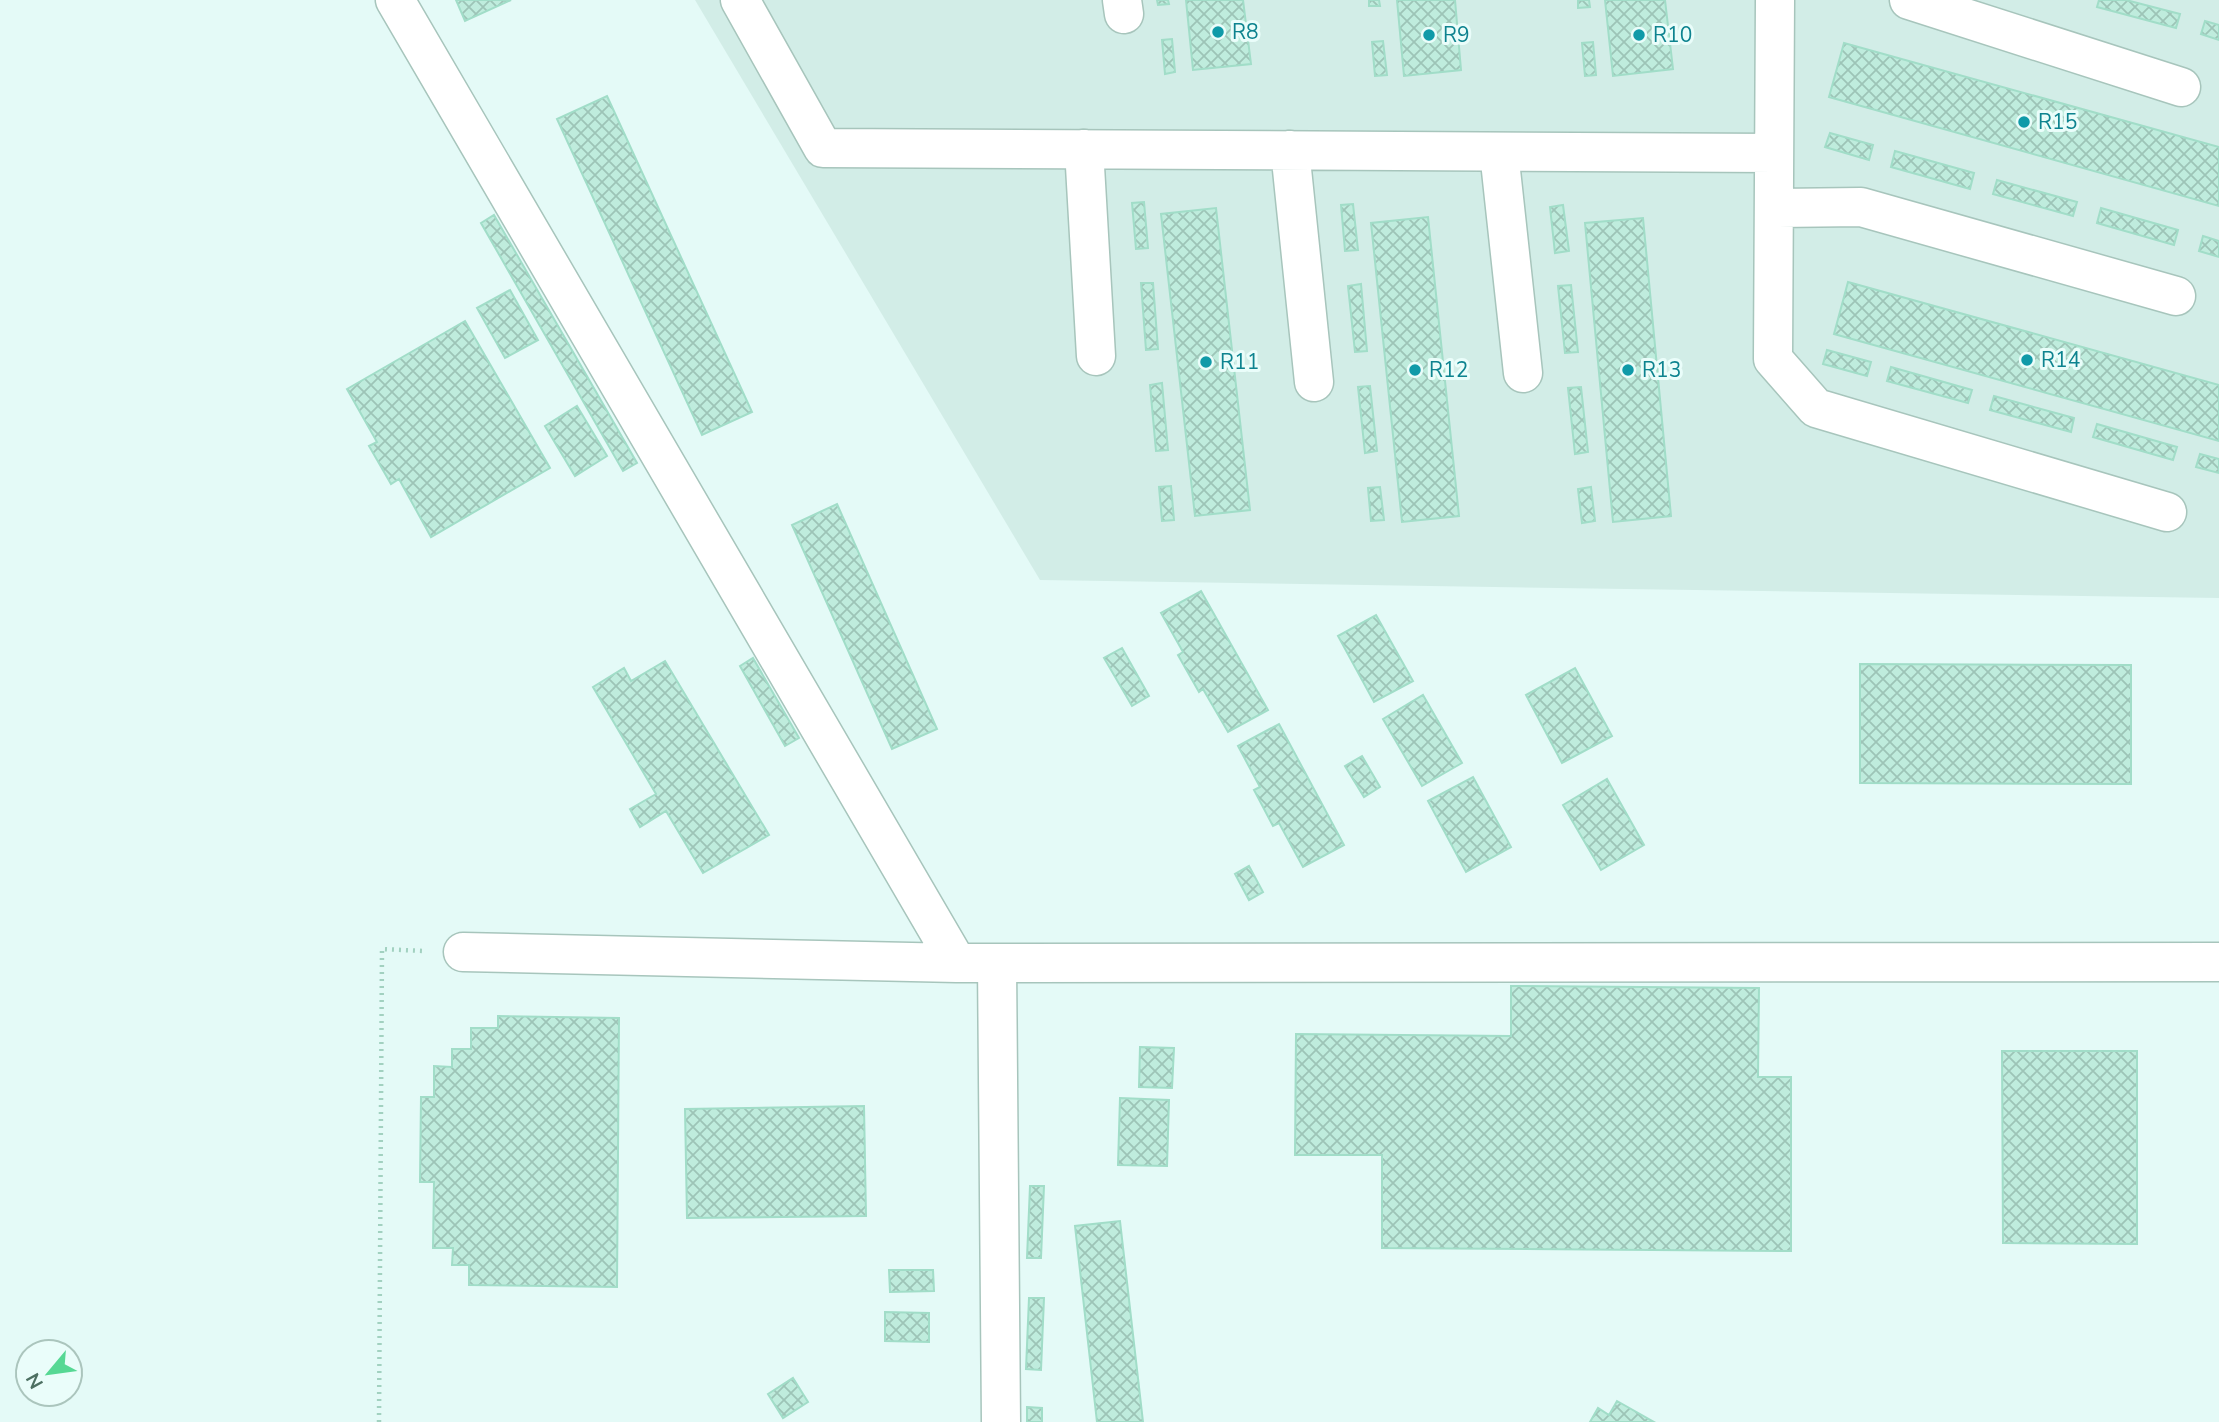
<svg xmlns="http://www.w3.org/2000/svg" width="2219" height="1422" font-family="'Nunito Sans',sans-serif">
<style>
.residential{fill:#d2ede7}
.building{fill:url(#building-cross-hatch);stroke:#a1ddc8;stroke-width:2}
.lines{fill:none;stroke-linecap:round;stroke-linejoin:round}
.minor-casing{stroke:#a7c5bc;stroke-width:41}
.path{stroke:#a2d1c0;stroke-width:4.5;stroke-dasharray:2 5;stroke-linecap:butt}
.minor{stroke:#fff;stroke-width:38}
.culture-dot{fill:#0f9aa8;stroke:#eafdfa;stroke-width:2.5}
.labels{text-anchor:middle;stroke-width:6;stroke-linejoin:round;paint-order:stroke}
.culture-label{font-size:21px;fill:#0d838f;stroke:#eafdfa;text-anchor:start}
</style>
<defs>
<pattern id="building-cross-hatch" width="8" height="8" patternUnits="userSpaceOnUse" patternTransform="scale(1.75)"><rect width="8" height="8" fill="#bfecdd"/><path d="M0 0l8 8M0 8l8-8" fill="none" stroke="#9dc4b7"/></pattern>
</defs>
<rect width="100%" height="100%" fill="#e4faf7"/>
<!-- residential -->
<path class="residential" d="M695 0H2219V598L1040 580Z"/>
<!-- building -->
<path class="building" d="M456 0H511L465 21Z
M1157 0H1168L1169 4 1158 5Z
M1186 0H1243L1251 64 1193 70Z
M1369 0H1379L1380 6H1369Z
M1397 0H1455L1461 70 1404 76Z
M1578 0H1589L1590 7 1578 8Z
M1605 0H1665L1673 69 1613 76Z
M2099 0H2126L2180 14 2176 28 2097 7Z
M2205 21 2219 25V40L2201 34Z
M1172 39 1175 72 1165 74 1162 40Z
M1383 41 1387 75 1375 76 1372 42Z
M1593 42 1596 75 1585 76 1582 43Z
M1844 43 2219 147V206L1829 97Z
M607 96 752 412 702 435 557 119Z
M1830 133 1873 145 1869 160 1825 147Z
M1895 151 1974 173 1970 189 1891 167Z
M1997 180 2077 202 2073 216 1993 194Z
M1144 202 1148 248 1136 249 1132 203Z
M1353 204 1358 250 1345 251 1341 205Z
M1563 205 1569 251 1555 253 1550 207Z
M1216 208 1250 510 1195 516 1161 214Z
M2101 208 2178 230 2174 245 2097 223Z
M494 215 637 463 623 471 481 223Z
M1428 217 1459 516 1402 522 1371 223Z
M1643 218 1671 516 1613 522 1585 223Z
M2203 236 2219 241V257L2199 251Z
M1848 282 2219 385V441L1834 334Z
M1141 283H1153L1158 349 1146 350Z
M1361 284 1367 351 1355 352 1348 286Z
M1571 285 1578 352 1565 353 1558 286Z
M510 290 538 340 505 358 477 308Z
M465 321 550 468 431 537 399 479 391 484 369 446 377 442 347 389Z
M1827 350 1871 362 1867 376 1823 364Z
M1891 367 1972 390 1968 403 1887 381Z
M1162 383 1168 450 1156 451 1150 385Z
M1370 386 1377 451 1365 453 1358 387Z
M1581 387 1588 452 1575 454 1568 388Z
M1994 396 2074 418 2071 432 1990 410Z
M577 406 607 456 575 476 545 426Z
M2097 424 2177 447 2173 460 2093 437Z
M2200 454 2219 459V473L2196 467Z
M1171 486 1174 520 1162 521 1159 487Z
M1380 487 1384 520 1371 521 1368 488Z
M1591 487 1595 521 1582 523 1578 489Z
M837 504 937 729 892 749 792 525Z
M1201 591 1268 710 1228 732 1203 689 1199 692 1178 655 1183 652 1161 613Z
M1376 615 1413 681 1374 702 1338 636Z
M1122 648 1149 696 1132 706 1104 658Z
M753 658 799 738 785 746 740 666Z
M665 661 769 835 703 873 666 811 640 827 630 809 656 794 593 687 624 668 631 681Z
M1860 664 2131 665V784L1860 783Z
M1575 668 1612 736 1562 763 1526 695Z
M1423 695 1462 763 1422 786 1383 719Z
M1279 724 1344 845 1303 867 1279 823 1273 826 1254 790 1260 787 1238 746Z
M1362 756 1380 787 1364 797 1345 766Z
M1473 777 1511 847 1466 872 1428 801Z
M1607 779 1644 845 1601 870 1563 805Z
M1249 866 1263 892 1249 900 1235 874Z
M1511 986 1759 988 1758 1077H1791V1251L1382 1248V1155H1295L1296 1034 1511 1036Z
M498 1016 619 1018 617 1287 469 1285V1265H452L453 1248H433L434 1182H420L421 1097H434V1066L452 1067V1049H471V1028H498Z
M1140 1047 1174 1048 1172 1088 1139 1087Z
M2002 1051H2137V1244L2003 1243Z
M1120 1098 1169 1100 1167 1166 1118 1165Z
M864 1106 866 1216 687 1218 685 1109Z
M1030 1186H1044L1041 1258H1027Z
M1120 1221 1143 1422H1097L1075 1226Z
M889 1270H933L934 1291 890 1292Z
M1029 1298H1044L1041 1370 1026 1369Z
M885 1312 929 1313V1342L885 1341Z
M793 1378 808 1402 783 1418 768 1394Z
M1617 1401 1654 1422H1590L1598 1408 1609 1415Z
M1027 1407 1042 1408V1422H1027Z"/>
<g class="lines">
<!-- minor casing -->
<g class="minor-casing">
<path id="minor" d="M395 0 957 963
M740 0 823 148 1774 153
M1122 0 1124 14
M1775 0 1773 359 1816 408 2167 512
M1909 0 2181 87
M1084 149 1096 356
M1290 150 1314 382
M1499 152 1523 373
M1774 208 1861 207 2176 296
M463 952 957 963 2219 962
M997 963 1001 1422"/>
</g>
<!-- path -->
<path class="path" d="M379 1422 382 949 423 951"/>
<!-- minor -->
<use href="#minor" class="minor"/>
</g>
<!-- markers -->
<g class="culture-dot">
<circle cx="1218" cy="32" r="7"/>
<circle cx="1429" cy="35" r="7"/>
<circle cx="1639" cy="35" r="7"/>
<circle cx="2024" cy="122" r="7"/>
<circle cx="2027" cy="360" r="7"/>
<circle cx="1206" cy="362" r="7"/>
<circle cx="1415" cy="370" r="7"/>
<circle cx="1628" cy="370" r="7"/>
</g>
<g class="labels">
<!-- culture labels -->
<g class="culture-label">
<text x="1232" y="39">R8</text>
<text x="1443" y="42">R9</text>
<text x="1653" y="42">R10</text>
<text x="2038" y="129">R15</text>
<text x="2041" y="367">R14</text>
<text x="1220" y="369">R11</text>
<text x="1429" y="377">R12</text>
<text x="1642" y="377">R13</text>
</g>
</g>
<!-- north arrow -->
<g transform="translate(49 1373) rotate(241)"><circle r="33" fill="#eafdfa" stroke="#abc5bd" stroke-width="2"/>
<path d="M0-5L12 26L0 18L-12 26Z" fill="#56d894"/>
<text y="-10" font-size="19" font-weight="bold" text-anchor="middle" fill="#4d7062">N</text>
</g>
</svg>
